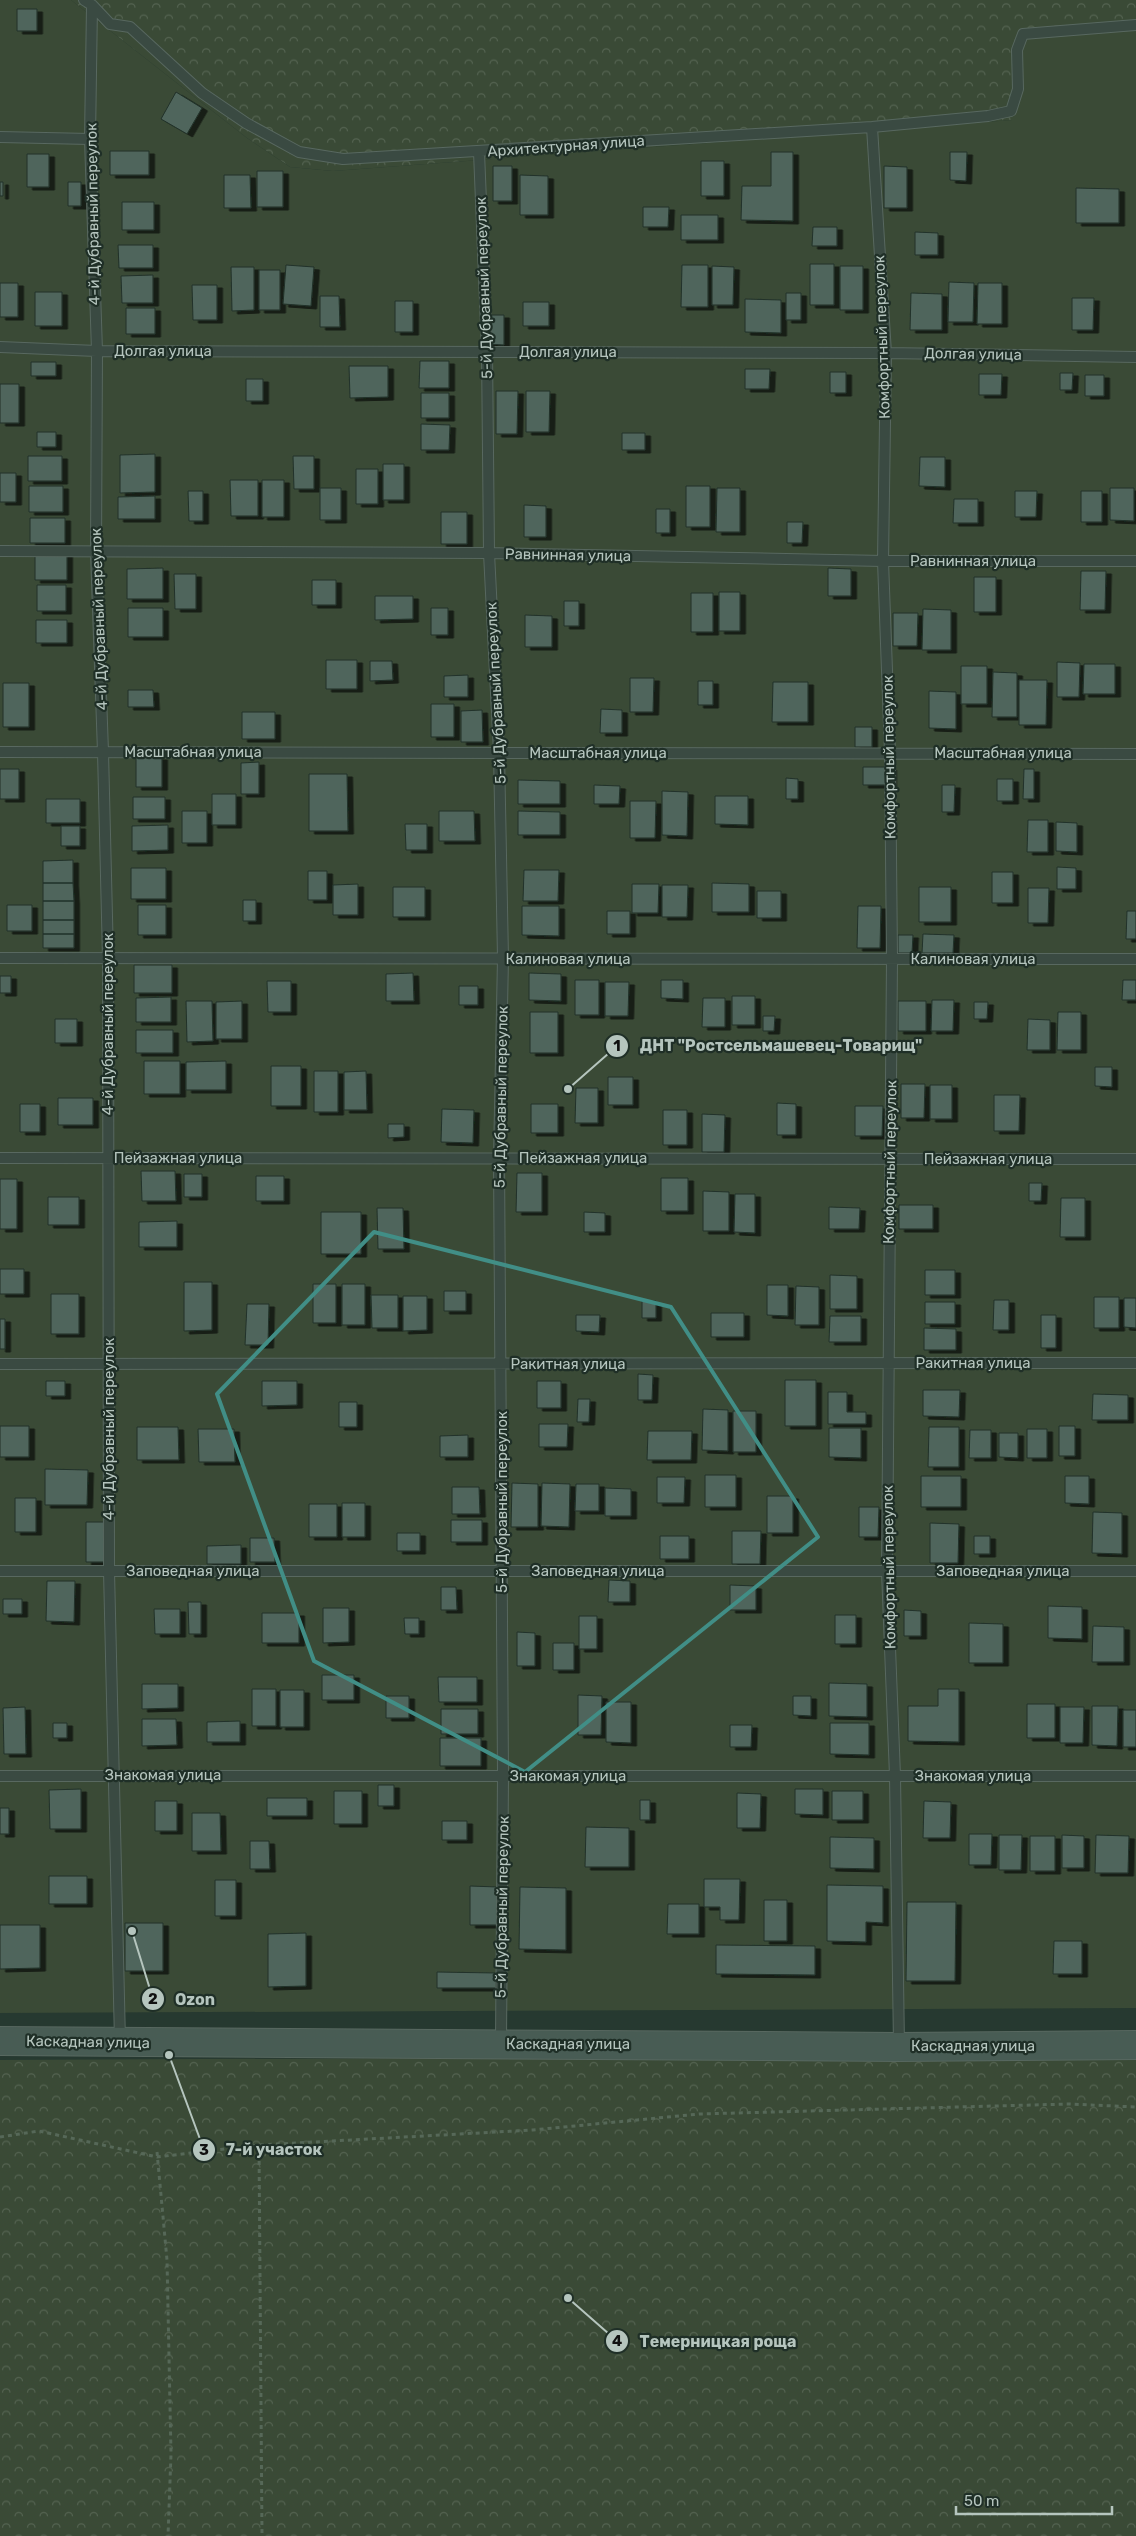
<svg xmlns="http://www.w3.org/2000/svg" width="1136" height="2536" font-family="Rubik,sans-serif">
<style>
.forest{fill:url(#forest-crowns)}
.garden{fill:#3a4a36}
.building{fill:#4f655b;stroke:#213129;filter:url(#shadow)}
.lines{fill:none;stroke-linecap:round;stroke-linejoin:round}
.lane-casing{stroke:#586860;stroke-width:12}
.secondary-casing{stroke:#586860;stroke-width:30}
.path{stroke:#566858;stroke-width:3;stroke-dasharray:4 4;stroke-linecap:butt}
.lane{stroke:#3a4a42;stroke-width:10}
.secondary{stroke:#485c54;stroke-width:28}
.marked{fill:none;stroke:#418e86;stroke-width:4;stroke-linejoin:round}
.labels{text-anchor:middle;stroke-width:4.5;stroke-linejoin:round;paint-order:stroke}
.street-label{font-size:15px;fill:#b5c5be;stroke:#1f2f27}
.leader{fill:none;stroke:#b5c5be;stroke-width:2}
.callout-dot{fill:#b5c5be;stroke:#1f2f27;stroke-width:2}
.mark-label{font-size:15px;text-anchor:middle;font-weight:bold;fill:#111}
.callout-label{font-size:16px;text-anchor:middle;font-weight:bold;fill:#b5c5be;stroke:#1f2f27;stroke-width:4.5;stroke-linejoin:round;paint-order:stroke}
</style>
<defs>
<pattern id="forest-crowns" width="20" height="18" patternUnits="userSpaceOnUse" patternTransform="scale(1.25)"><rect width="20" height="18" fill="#3a4a36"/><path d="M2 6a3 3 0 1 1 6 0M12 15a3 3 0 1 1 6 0" fill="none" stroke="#546351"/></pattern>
<filter id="shadow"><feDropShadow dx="5.5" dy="3" stdDeviation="0" flood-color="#0009"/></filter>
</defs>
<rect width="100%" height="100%" fill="#263930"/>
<!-- forest -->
<path class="forest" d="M71 0H1136V25L1012 120 333 171 290 167 247 138Z
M1136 2055V2536H0V2060Z"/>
<!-- garden -->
<path class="garden" d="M0 0H71L247 138 290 167 333 171 1012 120V41L1136 25V2008L0 2013Z"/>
<!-- building -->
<path class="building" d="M17 9H37V31H17Z
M176 92 202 108 187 134 161 119Z
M110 151H149V175H110Z
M771 152H793V221L741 220 742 186H771Z
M950 152H967L966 181 950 180Z
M27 154H49V187H27Z
M701 161H724V196H701Z
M493 166H512V201H493Z
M884 166 907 167V208H884Z
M257 171H283V207H257Z
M224 175H250L251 208H224Z
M520 175 548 176V215H520Z
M0 182H3V196H0Z
M68 182H81V206H68Z
M1076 188 1119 189V223H1076Z
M122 202H154V230H122Z
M643 207H669L668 227H643Z
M681 215H718V240H681Z
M813 227H837V246H812Z
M915 232 938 233V255H915Z
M118 245H153V268H119Z
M810 264H834V305H810Z
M286 265 314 267 311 306 283 304Z
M682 265H708V307H681Z
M712 266 734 267 733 305H712Z
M840 266H863V310H840Z
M231 267H254V310L232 311Z
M259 270H280V310H259Z
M153 275V303H122L121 276Z
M949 282 974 283 973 322H948Z
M0 283H18V317H0Z
M978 283H1002V324H977Z
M192 285H217V320H193Z
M35 292H62V326H35Z
M786 293H801V320H786Z
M911 293 942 294V330H910Z
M320 296H339L340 327H320Z
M1072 298H1094L1093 330H1072Z
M745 299 781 300V333L745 332Z
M395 301H413V332H395Z
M523 302H549V326H523Z
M126 308H155V334H126Z
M488 315H504V345L487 344Z
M420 361H449V388H419Z
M31 362H56V376H31Z
M349 366H388V397L350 398Z
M745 369H770L769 389H745Z
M830 372H846V393H830Z
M1060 373H1073L1072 390H1060Z
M979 374H1002L1001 395H979Z
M1085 375H1104V396H1085Z
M246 379H263V401H246Z
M0 384H19V423H0Z
M496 391H518L517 434H496Z
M526 391H550L549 432H526Z
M421 393H449V418H421Z
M421 424 450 425 449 450H421Z
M37 432H56V447H37Z
M622 433H645V450H622Z
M155 454V492L120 493V455Z
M28 456H62V481H28Z
M293 456H314V489H294Z
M920 457H945V487L919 486Z
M383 464H404V500H383Z
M356 469H378V504H356Z
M0 473H16V502H0Z
M230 480H258V516H231Z
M262 480H284V517H262Z
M29 486H63V512H29Z
M686 486H710V527H686Z
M320 488H341V520H320Z
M717 488H740V532H716Z
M1110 488H1134V521L1110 520Z
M188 491H203V521H189Z
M1015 491H1037L1036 517H1015Z
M1081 491H1102V522H1081Z
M155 496V519H118V497Z
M954 499H978V523H953Z
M524 505 546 506V537H524Z
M656 509H670V533H656Z
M441 512H467V544H441Z
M30 518H65V543H30Z
M787 522H803L802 543H787Z
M35 554H67V580H35Z
M163 568V599H127V569Z
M828 568 851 569V596H828Z
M1081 571H1106L1105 610H1080Z
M174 574H196V609H175Z
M974 577H996V612H974Z
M312 580H336V605H312Z
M37 585H66V611H37Z
M719 592H740V631H719Z
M691 593H713V632H691Z
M375 596H413V619L375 620Z
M564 601H579V626H564Z
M128 608H163V637H128Z
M431 608H448V635H431Z
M923 609 951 610V650H922Z
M893 613H918L917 646H893Z
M525 615 552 616V647H525Z
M36 620H67V643H36Z
M326 660H357V689H326Z
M370 661H392L393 680 370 681Z
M1057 662 1080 663 1079 697H1057Z
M1084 664H1115V694H1083Z
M961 666H987V704H961Z
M993 672 1017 673V717H992Z
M468 675V697H444V676Z
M630 678H654L653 712H630Z
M1019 680H1047L1046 725H1019Z
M698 681H713V705H698Z
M773 682H808V722H772Z
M3 683H29V727H3Z
M128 690H153L154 707H128Z
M929 691 956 692V729L929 728Z
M431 704H454V737H431Z
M601 709 622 710V733H600Z
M482 710 483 742H461V711Z
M242 712H275V739H242Z
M855 727H872V747H855Z
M136 757H162V787H136Z
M259 762V794H241V763Z
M863 767H891V785H863Z
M0 769H19V799H0Z
M1024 769H1034V799H1023Z
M309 774H347L348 831H309Z
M786 778 798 779V799H786Z
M997 779H1013V801H997Z
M518 780 560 781V804H518Z
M594 785 620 786 619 804H594Z
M942 785H955L954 812H942Z
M662 791 688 792 687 836 662 835Z
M212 794H236V825H212Z
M715 796H748V825L715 824Z
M133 797H165V819H133Z
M46 799H80V823H46Z
M630 801H656L655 838H630Z
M182 811H207V843H182Z
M439 811H474L475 841H439Z
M518 811 560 812V835H518Z
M1028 820H1048V852H1027Z
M1056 822 1077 823V852L1056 851Z
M405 824H427V850H406Z
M168 825V850L132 851V826Z
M61 826H80V846H61Z
M73 860V883H43V861Z
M1057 867 1076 868V889H1057Z
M131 868H166V899H131Z
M524 870H559L558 901H523Z
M308 871H327V900H308Z
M992 872H1013V903H992Z
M43 883H73L74 901H43Z
M712 883 749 884V912H712Z
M358 884V915H333V885Z
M632 884H659L658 913H632Z
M662 885H688L687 917H662Z
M393 887H425V917H393Z
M919 887H951V922H919Z
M1028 888H1049L1048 923H1028Z
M757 891H781V918H757Z
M243 900H256V921H243Z
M43 901H74V920H43Z
M7 905H32V931H7Z
M138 905H166V935H138Z
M522 906H559V936L522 935Z
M858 906H881L880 948H857Z
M607 911H630V934H607Z
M1127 911H1136V939H1126Z
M43 920H74V934H43Z
M43 934H74V948H43Z
M923 934 954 935 953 953H922Z
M898 935H913L912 953H898Z
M134 965H172V993H134Z
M413 973 414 1001H386V974Z
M529 973 561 974V1001L529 1000Z
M0 976H11V993H0Z
M575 980H599V1015H575Z
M661 980H683V999L661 998Z
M1123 980H1136V1000H1122Z
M267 981H291V1012H268Z
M605 982H629L628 1016H605Z
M459 986H478V1005H459Z
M732 996H755V1025H732Z
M171 997V1022H136V998Z
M703 998H725V1027H702Z
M932 1000H954L953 1031H931Z
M186 1001H212L213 1041 187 1042Z
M242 1001V1039H216V1002Z
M898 1001H926V1031H898Z
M974 1002H988L987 1019H974Z
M530 1012H558V1053H530Z
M1058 1012H1081V1050H1057Z
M763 1016H775L774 1031H763Z
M55 1019H77V1043H55Z
M1028 1019 1050 1020V1050H1027Z
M136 1030H173V1053H136Z
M144 1061H180V1094H144Z
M226 1061V1090H186V1062Z
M271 1066H301V1106H271Z
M1095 1067H1112V1087L1095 1086Z
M314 1071H338V1112H314Z
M366 1071 367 1110H344V1072Z
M608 1077H633V1105H608Z
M901 1084H925L924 1118H901Z
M930 1085H952V1119H930Z
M576 1088H598V1123H575Z
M994 1095H1020L1019 1131H994Z
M58 1098H93V1125H58Z
M777 1103 796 1104V1135H777Z
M20 1104H40V1132H20Z
M531 1104H558V1133H531Z
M855 1106H883L882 1136H855Z
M442 1109 474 1110 473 1143 441 1142Z
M663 1110H687V1145H663Z
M702 1114 725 1115 724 1152H702Z
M388 1124H404V1137L388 1138Z
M141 1171H175L176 1201H142Z
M517 1173H542V1212H516Z
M184 1174H202V1197H184Z
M256 1176H284V1201H256Z
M661 1178H688V1211H661Z
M0 1179H17V1229H0Z
M1029 1183H1042L1041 1201H1029Z
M703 1191 729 1192V1231H703Z
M735 1194H755V1233L734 1232Z
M48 1197H79V1225H48Z
M1061 1198H1085V1237H1060Z
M899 1205H933V1229H899Z
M829 1207 860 1208 859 1229H829Z
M377 1208H403L404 1249H378Z
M321 1212H361V1254H321Z
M584 1212 605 1213V1232H584Z
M177 1221V1247H139V1222Z
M0 1269H24V1294H0Z
M925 1270H955V1295H925Z
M830 1275 857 1276V1309H830Z
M184 1282H212V1330L184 1331Z
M313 1284H336V1323H313Z
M342 1284H365V1325H342Z
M767 1285H788V1316L767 1315Z
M796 1286 819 1287V1325H795Z
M444 1291H466V1311H444Z
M51 1294H79V1334H51Z
M371 1295H398V1328H372Z
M403 1296H427V1330L403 1331Z
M1094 1297H1119V1328H1094Z
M1124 1298H1136V1328L1124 1327Z
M994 1300H1009V1330H993Z
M642 1301H656V1318H642Z
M925 1302H955V1324H925Z
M247 1304H269L268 1345H245Z
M711 1313H744V1337H711Z
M576 1315H600L599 1332 576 1331Z
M1041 1315H1056V1348H1041Z
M830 1316H861V1342H829Z
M0 1319H5V1349H0Z
M924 1328 956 1329V1350H924Z
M638 1374 653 1375 652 1400H638Z
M785 1380H816V1426H785Z
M46 1381H65V1396H46Z
M262 1381H297V1405L262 1406Z
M537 1381H561V1408H537Z
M923 1390H960L959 1417 923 1416Z
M828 1392H847V1412H866V1424H828Z
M1093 1394 1128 1395V1420H1092Z
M578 1399H590L589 1422H577Z
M339 1402H357V1427H339Z
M703 1409 728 1410V1451L702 1450Z
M733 1411H756V1452H733Z
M539 1424H568L567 1447H539Z
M0 1426H29V1457H0Z
M1059 1426H1075V1456H1059Z
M137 1427H178L179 1460H137Z
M929 1427H959V1467H928Z
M829 1428H861V1458L829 1457Z
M198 1429H234L235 1462H199Z
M1027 1429H1047V1458H1027Z
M970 1430H991V1458H969Z
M648 1431H692L691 1460H647Z
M999 1433H1018V1458L999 1457Z
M468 1435V1457H440V1436Z
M45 1469 88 1470 87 1505H45Z
M705 1475H736V1507H705Z
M921 1476H961V1507H921Z
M1065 1476H1089V1504L1065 1503Z
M657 1477H685L684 1503H657Z
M512 1483 538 1484V1527H511Z
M542 1483 570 1484 569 1527 541 1526Z
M576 1484H599V1511H575Z
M452 1487H479L480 1514H452Z
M605 1488 631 1489V1516H605Z
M767 1496H793V1533H767Z
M15 1498H36V1532H15Z
M342 1503H365V1537H342Z
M309 1504H337V1537H309Z
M859 1507H879L878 1537H859Z
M1093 1512 1122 1513V1554L1092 1553Z
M451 1520H482V1542H451Z
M86 1522H105L104 1562H86Z
M930 1523 959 1524 958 1563H930Z
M732 1531H761L760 1564H732Z
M397 1533H420V1551H397Z
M660 1536H689V1559H660Z
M974 1536H990V1554H974Z
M250 1538H274L275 1562H250Z
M241 1545V1564H207V1546Z
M609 1580 630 1581V1602H608Z
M47 1581H75L74 1622 46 1621Z
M730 1585 756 1586V1610H730Z
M441 1587H456L457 1610H441Z
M3 1599H22V1614H3Z
M188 1602H201V1634H189Z
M1048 1606 1082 1607V1639L1048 1638Z
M323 1608H349V1642L323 1643Z
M154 1609H180V1634H155Z
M904 1610 921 1611V1636H904Z
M262 1613H299V1643H262Z
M835 1615H856V1644H835Z
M579 1616H597V1649H579Z
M404 1618H419V1634H405Z
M969 1623 1003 1624V1663H969Z
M1093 1626 1124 1627V1662H1092Z
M517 1632 535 1633V1666H517Z
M553 1643H574V1670H553Z
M322 1675H354V1700H322Z
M438 1677H477V1702H439Z
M829 1683 867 1684V1717L829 1716Z
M142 1684H178V1708L142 1709Z
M252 1689H276V1726H252Z
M938 1689H959V1742L908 1741V1706H938Z
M280 1690H304V1727H280Z
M578 1695 602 1696 601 1735H578Z
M386 1696H409V1718H386Z
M793 1696H811V1716L793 1715Z
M606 1702H631V1743L606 1742Z
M1027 1704H1055V1738H1027Z
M1092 1706H1118L1117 1746 1092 1745Z
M25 1707 26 1754H4L3 1708Z
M1060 1707H1084L1083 1743H1060Z
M441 1709H478V1734H441Z
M1123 1710H1136V1747H1123Z
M142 1719H176L177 1745 142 1746Z
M240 1721V1742H207V1722Z
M53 1723H67V1738H53Z
M830 1723H869V1755L830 1754Z
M730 1725H752L751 1747H730Z
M440 1738H481V1766H440Z
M378 1785H394V1806H378Z
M81 1789V1829H50L49 1790Z
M795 1789H823V1815L795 1814Z
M334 1791H362V1824H334Z
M832 1791H863V1820H832Z
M737 1793 761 1794 760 1828H737Z
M267 1798H307V1816H267Z
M640 1800H650V1820H640Z
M155 1801H177V1831H155Z
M924 1801 951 1802 950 1838H923Z
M0 1808H9V1834H0Z
M192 1813H220L221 1851H192Z
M442 1821H467V1840H442Z
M586 1827 629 1828V1867H585Z
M969 1834H992L991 1865H969Z
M999 1835H1022L1021 1870H999Z
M1062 1835 1084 1836V1868H1062Z
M1096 1835 1129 1836 1128 1873H1095Z
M1030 1836H1055V1871H1030Z
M830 1837 874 1838V1869L830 1868Z
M250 1841H269L270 1869H250Z
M49 1876H87V1904H49Z
M704 1879H740L739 1920H720V1907H704Z
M215 1880H236V1916H215Z
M827 1885 883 1886V1923L866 1922V1942L827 1941Z
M470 1886 498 1887 497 1925H470Z
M520 1887 566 1888V1950L519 1949Z
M764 1900H787V1941H764Z
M907 1902H956L955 1981H906Z
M668 1904H699V1934H667Z
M125 1923H163V1971H125Z
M0 1925H40V1968L0 1969Z
M306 1933V1986L268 1987V1934Z
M1054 1941H1082V1974H1053Z
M716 1945 815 1946V1975L716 1974Z
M437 1972 496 1973V1988H437Z"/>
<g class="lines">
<!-- lane casing -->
<g class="lane-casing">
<path id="lane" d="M84 0 92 5 110 24 130 27 202 93 246 123 299 152 343 159 872 127 988 116 1011 111 1018 89 1017 50 1023 34 1136 25
M92 5 90 139 97 351 96 552 103 752 108 958 109 1571 120 2041
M872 127 886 353 883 561 890 753 892 959 887 1571 895 1776 899 2045
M0 137 90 139
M479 152 487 351 489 553 499 753 503 958 499 1158 503 1775 501 2043
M0 347 97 351 886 353 1136 357
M0 551 489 553 883 561H1136
M0 752 1136 754
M0 958 1136 959
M0 1158 1136 1159
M0 1364 1136 1363
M0 1571H1136
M0 1776H1136"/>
</g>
<!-- secondary casing -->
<g class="secondary-casing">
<path id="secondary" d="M0 2041 899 2047 1136 2045"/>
</g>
<!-- path -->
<path class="path" d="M0 2137 39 2131 157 2157 259 2145 533 2130 699 2114 1069 2104 1136 2107
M259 2145 262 2536
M157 2152 167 2260 171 2454 168 2536"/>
<!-- lane -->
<use href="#lane" class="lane"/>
<!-- secondary -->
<use href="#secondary" class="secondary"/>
</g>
<!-- marked area -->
<path class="marked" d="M374 1232 671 1307 818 1537 525 1772 314 1661 217 1394Z"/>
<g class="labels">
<!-- street labels -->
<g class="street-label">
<text transform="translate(566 146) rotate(-4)" y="5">Архитектурная улица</text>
<text transform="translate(93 214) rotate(-91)" y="5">4-й Дубравный переулок</text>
<text transform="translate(484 288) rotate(-92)" y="5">5-й Дубравный переулок</text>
<text transform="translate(882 337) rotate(-92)" y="5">Комфортный переулок</text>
<text x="163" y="356">Долгая улица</text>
<text x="568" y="357">Долгая улица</text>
<text transform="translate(973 354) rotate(1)" y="5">Долгая улица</text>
<text transform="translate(568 555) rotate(1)" y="5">Равнинная улица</text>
<text x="973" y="566">Равнинная улица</text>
<text transform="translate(99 619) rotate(-92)" y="5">4-й Дубравный переулок</text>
<text transform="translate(496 693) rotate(-93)" y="5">5-й Дубравный переулок</text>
<text x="193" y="757">Масштабная улица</text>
<text x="598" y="758">Масштабная улица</text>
<text x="1003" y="758">Масштабная улица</text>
<text transform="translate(889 757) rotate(-91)" y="5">Комфортный переулок</text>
<text x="568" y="964">Калиновая улица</text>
<text x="973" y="964">Калиновая улица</text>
<text transform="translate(108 1024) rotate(-90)" y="5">4-й Дубравный переулок</text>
<text transform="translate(501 1097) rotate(-89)" y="5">5-й Дубравный переулок</text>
<text x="178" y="1163">Пейзажная улица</text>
<text x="583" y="1163">Пейзажная улица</text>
<text x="988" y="1164">Пейзажная улица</text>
<text transform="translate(890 1162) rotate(-89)" y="5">Комфортный переулок</text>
<text x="973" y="1368">Ракитная улица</text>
<text x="568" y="1369">Ракитная улица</text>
<text transform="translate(109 1429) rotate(-90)" y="5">4-й Дубравный переулок</text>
<text transform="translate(502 1502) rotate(-90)" y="5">5-й Дубравный переулок</text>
<text transform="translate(889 1567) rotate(-91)" y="5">Комфортный переулок</text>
<text x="193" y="1576">Заповедная улица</text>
<text x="598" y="1576">Заповедная улица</text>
<text x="1003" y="1576">Заповедная улица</text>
<text x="163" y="1780">Знакомая улица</text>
<text x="568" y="1781">Знакомая улица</text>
<text x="973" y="1781">Знакомая улица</text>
<text transform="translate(502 1907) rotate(-89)" y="5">5-й Дубравный переулок</text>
<text transform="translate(88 2042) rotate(1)" y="5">Каскадная улица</text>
<text x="568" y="2049">Каскадная улица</text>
<text x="973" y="2051">Каскадная улица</text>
</g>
</g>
<!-- callouts -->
<path class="leader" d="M568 1089L617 1046M132 1931L153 1999M169 2055L204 2150M568 2298L617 2341"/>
<g class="callout-dot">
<circle cx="568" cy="1089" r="5"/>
<circle cx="132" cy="1931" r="5"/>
<circle cx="169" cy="2055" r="5"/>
<circle cx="568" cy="2298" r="5"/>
<circle cx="617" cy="1046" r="12"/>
<circle cx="153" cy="1999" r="12"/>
<circle cx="204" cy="2150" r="12"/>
<circle cx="617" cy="2341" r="12"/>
</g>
<g class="mark-label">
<text x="617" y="1051">1</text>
<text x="153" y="2004">2</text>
<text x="204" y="2155">3</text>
<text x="617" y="2346">4</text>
</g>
<g class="callout-label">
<text x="781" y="1051">ДНТ "Ростсельмашевец-Товарищ"</text>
<text x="195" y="2005">Ozon</text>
<text x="274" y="2155">7-й участок</text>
<text x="718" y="2347">Темерницкая роща</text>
</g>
<!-- scale -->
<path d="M956 2506v8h156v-8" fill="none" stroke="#b5c5be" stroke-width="2.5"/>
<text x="964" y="2506" font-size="15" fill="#b5c5be" stroke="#1f2f27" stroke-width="4" paint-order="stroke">50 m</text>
</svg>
